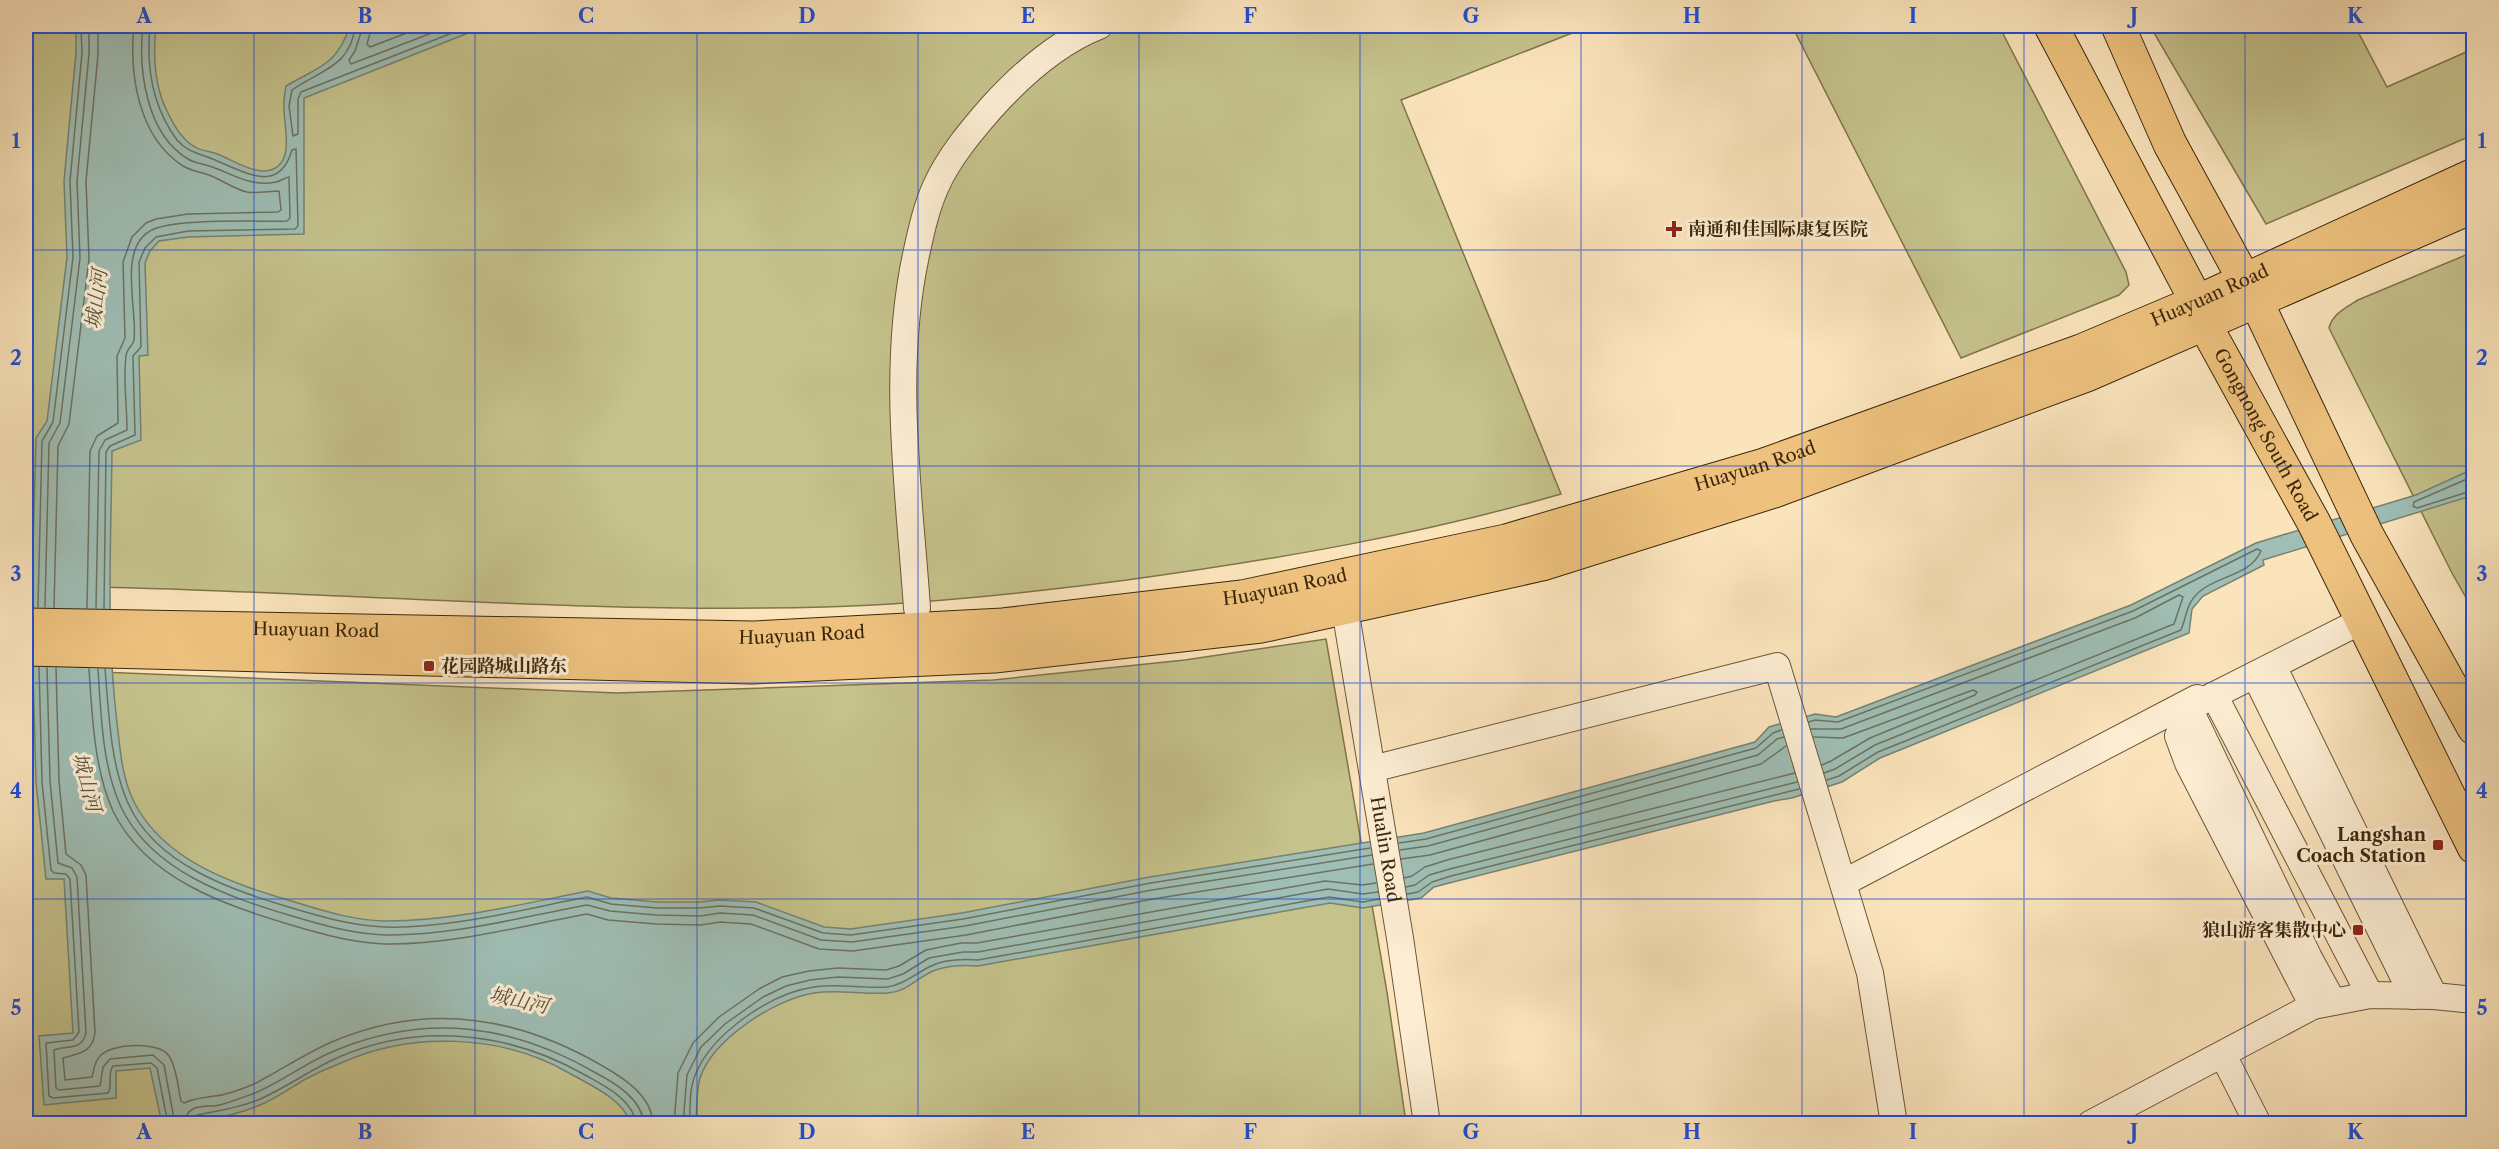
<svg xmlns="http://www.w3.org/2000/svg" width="2499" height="1149" font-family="'Libre Caslon Text','Noto Serif SC',serif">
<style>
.green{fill:#c5c28c;stroke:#80744a;stroke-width:1.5}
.water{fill:#9fbeb5;stroke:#778270;stroke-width:1.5}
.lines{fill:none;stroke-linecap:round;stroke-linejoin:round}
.shore{stroke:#6e725f;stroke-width:1.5}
.minor-casing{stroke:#6c5636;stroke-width:28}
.major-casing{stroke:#3c2709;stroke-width:35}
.minor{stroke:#fcedd3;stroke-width:26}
.major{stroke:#eec27e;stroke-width:33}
.grid{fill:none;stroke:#1d4ed8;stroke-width:1.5;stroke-opacity:0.55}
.poi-dot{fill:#8f2418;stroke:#fcedd3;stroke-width:2}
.labels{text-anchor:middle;stroke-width:6;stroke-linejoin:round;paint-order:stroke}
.poi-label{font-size:18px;font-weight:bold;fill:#3c2709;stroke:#fcedd3;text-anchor:start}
.street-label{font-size:18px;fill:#3c2709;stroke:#fcedd3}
.water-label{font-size:20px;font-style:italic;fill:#5a543d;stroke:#fcedd3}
.neatline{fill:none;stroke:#1d4ed8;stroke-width:2}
.grid-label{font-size:20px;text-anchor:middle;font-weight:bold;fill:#1d4ed8}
</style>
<rect width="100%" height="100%" fill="#fbe4bc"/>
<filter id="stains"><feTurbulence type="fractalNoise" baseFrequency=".00333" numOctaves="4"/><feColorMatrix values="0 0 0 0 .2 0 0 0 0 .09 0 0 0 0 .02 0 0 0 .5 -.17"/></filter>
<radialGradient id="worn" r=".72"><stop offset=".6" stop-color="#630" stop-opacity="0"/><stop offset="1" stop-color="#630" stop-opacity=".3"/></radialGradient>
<!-- green -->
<path class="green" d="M26 26H1590L1401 100 1561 494C1420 535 1273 560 1127 580 1027 593 926 604 825 607 559 614 292 588 26 586Z
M1792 26H1999L2126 272 2129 285 2119 295 1961 358Z
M2150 26H2355L2387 87 2473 49V135L2266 224Z
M2473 252V610L2452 573 2329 328C2332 314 2347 307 2358 300Z
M1326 639 1387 992 1406 1123 26 1124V669L617 693 993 680 1185 660Z"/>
<!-- water -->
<path class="water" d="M76 26H156C153 54 154 85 167 111 173 124 182 140 195 147 201 151 210 151 217 154 234 160 265 183 281 163 291 150 284 125 284 109 283 101 285 93 286 86 320 66 336 66 350 26H486L304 98V234L188 237 159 241 150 251 145 263 148 355 139 356 141 440 112 451C111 542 106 633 117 723 120 749 122 778 134 802 165 863 237 885 298 903 327 912 357 921 387 921 454 921 522 904 588 891L611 898 657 902H700L719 900 756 902 824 927 851 929 962 913 1150 877 1424 833 1755 742 1769 727 1815 714 1836 717 2131 605 2256 543 2416 495 2473 469 2474 495 2263 560 2264 565 2203 596 2192 609 2189 633 1880 758 1842 782 1792 798 1774 801 1453 882 1434 887 1421 898 1363 908 1330 903 978 966C964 965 946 966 933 971 917 978 906 992 888 993 863 995 839 989 814 993 775 999 713 1039 700 1078 696 1092 697 1109 696 1123H631C621 1098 592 1086 569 1073 502 1034 411 1031 341 1063 328 1068 315 1074 304 1080 289 1089 275 1099 260 1105 229 1118 196 1123 162 1124L150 1068 116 1071V1098L44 1105 39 1036 73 1033 64 879H46L36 782 33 673 32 586 36 438 47 421 67 257 64 181 76 53Z"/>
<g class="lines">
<!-- shore -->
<path class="shore" d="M355 26C351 67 320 70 292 90L289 106 293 136 298 134V99L301 92 470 26
M363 26 355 51 349 60 351 64 450 26
M372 26 367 44 370 47 425 26
M2474 476 2414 502 2413 506 2417 508 2474 490
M38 607 42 441 53 422 73 257 70 181 82 53 81 26
M45 607 49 443 60 423 80 258 77 181 89 54V26
M54 608 58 446 69 424 89 259 86 181 98 55V26
M87 608 90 451 97 436 118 423 117 356 125 338 123 262 132 237 146 223 156 219 188 214 278 212 281 210 279 191C269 191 258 194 247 192 234 189 222 180 209 175 201 172 191 171 183 166 138 137 129 74 134 26
M96 608 99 451 105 440 127 430C127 405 123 380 126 356 126 349 133 346 134 340 138 309 116 245 154 229 181 218 255 222 287 221L290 218 289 177C284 178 281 181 276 182 253 187 236 176 215 168 206 164 196 164 188 159 146 134 138 69 143 26
M104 608 106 452 110 446 135 435 133 356 141 347 139 262 145 248 156 237 188 231 295 229 298 226 296 149 292 150C279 194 247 173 217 161 203 154 188 153 177 140 152 106 146 66 150 26
M39 667 42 782 51 870 54 873 66 874 70 879 79 1032 73 1040 46 1043 49 1096 53 1098 108 1093C113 1085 107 1074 113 1066L151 1063 157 1068 168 1124
M47 668 50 781 58 863 72 868 77 877 86 1032C83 1051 67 1045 54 1050L56 1088 59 1090 100 1086 103 1067 110 1059 153 1055 164 1065 175 1124
M56 668 59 781 66 854 81 865 86 875 95 1032C93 1053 79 1053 63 1058L65 1080 92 1077C94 1070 94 1062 100 1056 111 1043 159 1041 169 1056 177 1068 178 1088 181 1101L184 1103C194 1098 204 1098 215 1096 227 1095 242 1089 254 1084 281 1070 306 1053 334 1041 426 1002 516 1016 601 1065 622 1077 652 1095 653 1124
M89 669C92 713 94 770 113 811 146 879 225 905 291 925 322 934 353 943 385 944 452 945 521 926 587 914L608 920 656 924 701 925 720 922 751 924 819 949 853 951 966 935 1153 899 1373 864
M98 669C101 713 102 766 121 807 152 872 229 897 292 916 322 925 353 934 385 935 453 936 521 917 587 905L610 911 656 915 701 916 720 913 753 915 821 940 852 942 965 926 1152 890 1372 855
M105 669C109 713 110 763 128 803 155 865 232 890 292 908 322 917 353 926 385 927 449 929 524 909 587 897L611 904 657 908H700L720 906 754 908 823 933 851 935 963 919 1151 883 1370 848
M1809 722 1815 720 1838 722 2133 611 2257 549 2261 551C2250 576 2218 575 2199 592 2186 603 2187 616 2181 630L1878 752 1839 776 1827 780
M1811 729H1841L2135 618 2179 595 2183 597 2174 624 1875 745 1835 769 1824 773
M1814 737 1843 738 1973 690 1977 692 1975 695 1870 738 1831 761 1822 765
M1399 843 1426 839 1756 748 1773 733 1781 730
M1400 850 1428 846 1758 755 1777 739 1784 737
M1401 859 1430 855 1761 764 1786 746
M1404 878 1412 876 1425 867 1447 860 1795 773
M1406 887 1415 885 1429 875 1450 869 1797 782
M1407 894 1418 892 1432 882 1451 876 1799 789
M185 1124C185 1117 187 1112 193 1109 201 1105 212 1107 220 1105 231 1102 244 1097 255 1093 284 1081 309 1060 339 1049 429 1013 513 1025 596 1073 615 1083 642 1099 644 1124
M192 1124 197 1115C218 1111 238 1108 258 1100 286 1088 311 1069 339 1057 420 1022 510 1032 585 1075 603 1085 634 1100 636 1124
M674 1124 678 1073 693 1043 719 1017 759 989 782 977 809 971 838 968 886 970 899 966 926 950 961 943H977L1325 881 1362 885 1376 883
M683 1124 687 1075 701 1047 725 1024 763 997 786 986 810 980 838 977 888 979 903 974 929 958 963 952H978L1328 889 1363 894 1378 892
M690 1124C690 1108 689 1088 696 1073 713 1033 771 993 814 987 839 983 863 989 887 987 903 985 915 974 929 967 942 960 963 959 978 960L1329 897 1363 902 1379 899"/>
<!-- minor casing -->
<g class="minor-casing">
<g id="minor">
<path id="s1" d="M1342 591 1400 938 1427 1124"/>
<path d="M917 608C909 491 891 371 916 255 921 232 926 208 936 186 949 157 971 131 991 108 1020 76 1058 42 1099 26"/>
<path d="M2273 666 2434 996"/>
<path d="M2255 675 2413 996"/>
<path d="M2214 695 2370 995"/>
<path d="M2189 708 2309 958 2333 1002"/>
<path d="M1372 769 1777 666 1870 973 1894 1124"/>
<path d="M1843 883 2197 698"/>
<path d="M2313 1006 2188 763 2178 736 2189 708 2363 620"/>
<path d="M2223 1055 2258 1124"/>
<path d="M2090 1124 2313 1006 2370 995 2434 996 2474 1000"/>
</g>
</g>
<!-- major casing -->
<g class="major-casing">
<g id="major">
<path id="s2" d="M2051 26 2197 302 2205 325 2314 523 2474 847"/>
<path d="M2118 26 2170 144 2257 303 2367 535 2474 728"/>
<path id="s3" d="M26 625 754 638 1003 625 1242 597 1506 541 1764 465 2081 351 2197 302 2474 175"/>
<path d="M26 649 752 667 994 656 1261 626 1542 564 1774 491 2089 374 2474 206"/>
</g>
</g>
<!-- minor -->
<use href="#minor" class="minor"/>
<!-- major -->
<use href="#major" class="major"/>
</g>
<!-- grid -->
<path class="grid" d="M254 26V1124M475 26V1124M697 26V1124M918 26V1124M1139 26V1124M1360 26V1124M1581 26V1124M1802 26V1124M2024 26V1124M2245 26V1124M26 250H2474M26 466H2474M26 683H2474M26 899H2474"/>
<!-- markers -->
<g class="poi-dot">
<path d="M1671 220h6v6h6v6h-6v6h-6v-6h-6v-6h6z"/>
<rect x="423" y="660" width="12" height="12" rx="3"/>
<rect x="2432" y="839" width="12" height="12" rx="3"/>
<rect x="2352" y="924" width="12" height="12" rx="3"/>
</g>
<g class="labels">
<!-- poi labels -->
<g class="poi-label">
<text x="1688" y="235">南通和佳国际康复医院</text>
<text x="441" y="672">花园路城山路东</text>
<text x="2426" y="841" text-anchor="end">Langshan<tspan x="2426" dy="21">Coach Station</tspan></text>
<text x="2346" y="936" text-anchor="end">狼山游客集散中心</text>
</g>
<!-- street labels -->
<g class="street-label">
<text dy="6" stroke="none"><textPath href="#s3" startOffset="2234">Huayuan Road</textPath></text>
<text dy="6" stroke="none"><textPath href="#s2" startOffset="462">Gongnong South Road</textPath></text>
<text dy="6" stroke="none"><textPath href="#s3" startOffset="1748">Huayuan Road</textPath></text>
<text dy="6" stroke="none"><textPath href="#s3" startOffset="1262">Huayuan Road</textPath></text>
<text dy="6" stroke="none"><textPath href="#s3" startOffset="290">Huayuan Road</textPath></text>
<text dy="6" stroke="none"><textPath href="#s3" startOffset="776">Huayuan Road</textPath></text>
<text dy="6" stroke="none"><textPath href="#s1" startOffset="262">Hualin Road</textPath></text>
</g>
<!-- water labels -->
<g class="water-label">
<text transform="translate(96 299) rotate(-83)" y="7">城山河</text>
<text transform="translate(87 782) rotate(75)" y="7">城山河</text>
<text transform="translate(519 1000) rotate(12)" y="7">城山河</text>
</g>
</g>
<!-- margin -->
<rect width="2499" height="1149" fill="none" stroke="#fbe4bc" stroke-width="66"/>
<rect x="33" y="33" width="2433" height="1083" class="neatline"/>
<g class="grid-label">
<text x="144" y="23">A</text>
<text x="365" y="23">B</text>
<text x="586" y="23">C</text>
<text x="807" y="23">D</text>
<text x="1028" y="23">E</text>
<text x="1250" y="23">F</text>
<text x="1471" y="23">G</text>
<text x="1692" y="23">H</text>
<text x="1913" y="23">I</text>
<text x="2134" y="23">J</text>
<text x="2355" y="23">K</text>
<text x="16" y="148">1</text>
<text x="2482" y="148">1</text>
<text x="16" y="365">2</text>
<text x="2482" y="365">2</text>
<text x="16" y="581">3</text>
<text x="2482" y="581">3</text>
<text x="16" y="798">4</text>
<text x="2482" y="798">4</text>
<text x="16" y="1015">5</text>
<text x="2482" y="1015">5</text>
<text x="144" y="1139">A</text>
<text x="365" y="1139">B</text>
<text x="586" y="1139">C</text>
<text x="807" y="1139">D</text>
<text x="1028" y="1139">E</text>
<text x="1250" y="1139">F</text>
<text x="1471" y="1139">G</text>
<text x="1692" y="1139">H</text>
<text x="1913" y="1139">I</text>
<text x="2134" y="1139">J</text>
<text x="2355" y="1139">K</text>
</g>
<rect width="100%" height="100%" filter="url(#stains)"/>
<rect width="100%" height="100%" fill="url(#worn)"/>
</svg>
